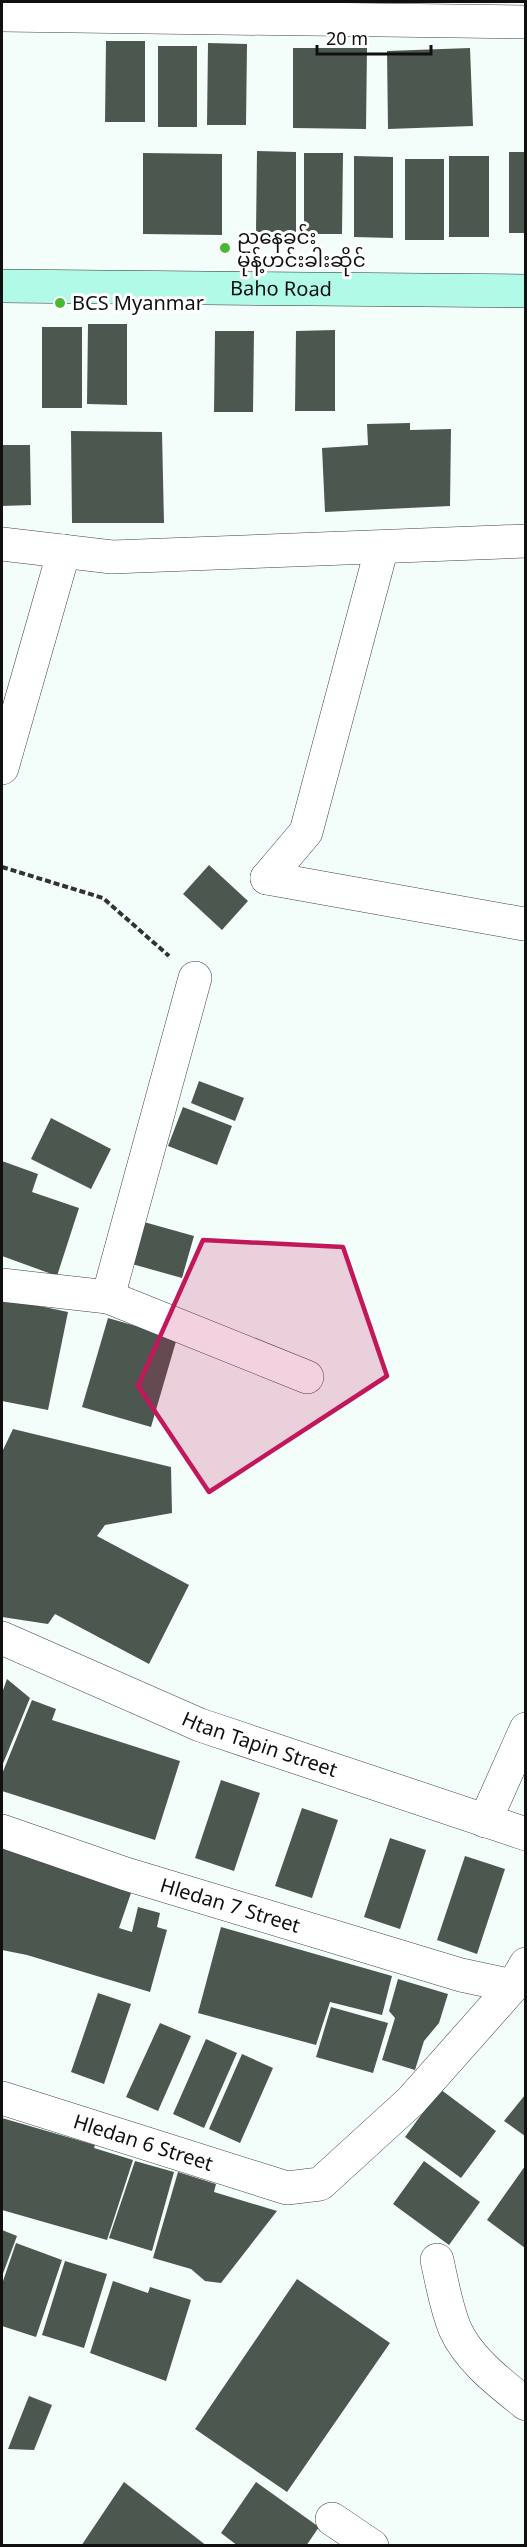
<svg xmlns="http://www.w3.org/2000/svg" width="527" height="2547" font-family="Georgia,'Noto Sans Myanmar',serif">
<style>
.building{fill:#4c584f}
.lines{fill:none;stroke-linecap:round;stroke-linejoin:round}
.street-casing{stroke:#434343;stroke-width:34}
.secondary-casing{stroke:#323232;stroke-width:34}
.path{stroke:#323232;stroke-width:4;stroke-dasharray:6 3;stroke-linecap:butt}
.street{stroke:#fff;stroke-width:33}
.secondary{stroke:#b2fae8;stroke-width:33}
.marked{fill:#c2185b;fill-opacity:0.2;stroke:#c2185b;stroke-width:4.5;stroke-linejoin:round}
.poi-dot{fill:#49b730;stroke:#fff;stroke-width:2}
.labels{text-anchor:middle;stroke-width:6;stroke-linejoin:round;paint-order:stroke}
.poi-label{font-size:20px;fill:#101010;stroke:#fff;text-anchor:start}
.street-label{font-size:20px;fill:#101010;stroke:#fff}
</style>
<rect width="100%" height="100%" fill="#f3fefa"/>
<!-- building -->
<path class="building" d="M106 41H145V122H105Z
M208 43 247 44 246 125H207Z
M158 46H197V127H158Z
M293 48H367L366 129 293 128Z
M470 48 473 126 388 129 387 51Z
M257 151 296 152V232H256Z
M509 152H525V233H509Z
M143 153 222 154V235L143 234Z
M304 153H343L342 234H304Z
M354 156 393 157V238L354 237Z
M449 156H489V237H449Z
M405 159H444V240H405Z
M88 324H127V405L87 404Z
M42 327H82V408H42Z
M335 330V411H295L296 331Z
M215 331H254L253 412H214Z
M410 423V430L451 429 450 506 325 512 322 448 368 445 367 424Z
M71 431 162 432 164 523H72Z
M2 445H30L31 505 2 506Z
M209 865 248 901 222 930 183 894Z
M199 1081 244 1098 235 1121 191 1103Z
M183 1107 232 1126 217 1165 168 1146Z
M51 1118 111 1149 91 1189 31 1159Z
M2 1161 38 1174 32 1192 79 1208 57 1276 2 1256Z
M144 1222 194 1236 182 1278 132 1264Z
M2 1298 68 1312 48 1410 2 1401Z
M108 1318 177 1338 151 1427 82 1407Z
M13 1429 171 1467 172 1513 105 1525 97 1536 189 1585 149 1664 55 1614 48 1624 2 1617V1452Z
M7 1679 30 1698 2 1766V1693Z
M32 1700 56 1709 52 1720 180 1761 155 1840 2 1791V1774Z
M221 1780 260 1793 234 1871 195 1858Z
M302 1808 338 1820 312 1898 275 1886Z
M390 1838 426 1850 400 1929 364 1917Z
M2 1848 131 1893 119 1928 132 1932 138 1907 160 1913 157 1927 167 1930 150 1992 27 1955 2 1950Z
M465 1856 505 1869 477 1954 437 1940Z
M221 1927 392 1976 382 2015 330 2002 316 2045 198 2013Z
M398 1979 448 1994 439 2023 424 2041 415 2070 382 2060 395 2018 389 2011Z
M98 1993 131 2004 104 2084 71 2072Z
M331 2007 388 2023 373 2073 316 2057Z
M160 2023 191 2036 158 2111 126 2097Z
M206 2039 237 2053 204 2128 173 2114Z
M242 2054 273 2068 240 2143 209 2129Z
M440 2089 496 2131 461 2178 405 2137Z
M525 2095V2136L504 2121Z
M2 2118 95 2145 94 2148 133 2160 107 2240 2 2210Z
M135 2161 174 2172 152 2251 109 2238Z
M424 2161 480 2202 449 2245 393 2204Z
M525 2166V2248L487 2220Z
M178 2172 216 2184 214 2192 277 2211 221 2283 205 2281 191 2269 153 2258Z
M2 2230 17 2236 2 2276Z
M16 2243 62 2260 36 2337 2 2326V2284Z
M65 2261 107 2274 84 2348 42 2335Z
M297 2279 390 2343 287 2492 195 2429Z
M113 2281 148 2293 150 2287 191 2300 166 2381 90 2353Z
M29 2396 52 2405 34 2450 8 2449Z
M124 2482 207 2546H81Z
M256 2482 319 2527 306 2546H238L221 2533Z"/>
<g class="lines">
<!-- street casing -->
<g class="street-casing">
<g id="street">
<path d="M2 15 526 22"/>
<path d="M2 544 112 557 526 541"/>
<path d="M2 768 64 551"/>
<path d="M267 878 306 832 382 547"/>
<path d="M267 878 524 924"/>
<path d="M2 1285 108 1297 307 1377"/>
<path d="M108 1297 195 978"/>
<path id="s1" d="M2 1638 200 1725 526 1834"/>
<path d="M485 1821 526 1729"/>
<path id="s2" d="M2 1831 126 1874 461 1975 513 1986"/>
<path id="s3" d="M2 2098 287 2188 320 2184 411 2101 513 1986 526 1964"/>
<path d="M437 2260C442 2283 446 2307 455 2329 469 2360 500 2383 526 2404"/>
<path d="M332 2519 372 2546"/>
</g>
</g>
<!-- secondary casing -->
<g class="secondary-casing">
<g id="secondary">
<path id="s4" d="M2 286 526 291"/>
</g>
</g>
<!-- path -->
<path class="path" d="M2 867 103 898 169 956"/>
<!-- street -->
<use href="#street" class="street"/>
<!-- secondary -->
<use href="#secondary" class="secondary"/>
</g>
<!-- marked area -->
<path class="marked" d="M203 1240 343 1247 387 1376 209 1492 138 1386Z"/>
<!-- markers -->
<g class="poi-dot">
<circle cx="225" cy="248" r="6"/>
<circle cx="60" cy="303" r="6"/>
</g>
<g class="labels">
<!-- poi labels -->
<g class="poi-label">
<text x="237" y="244">ညနေခင်း<tspan x="237" dy="23">မုန့်ဟင်းခါးဆိုင်</tspan></text>
<text x="72" y="310">BCS Myanmar</text>
</g>
<!-- street labels -->
<g class="street-label">
<text dy="7" stroke="none"><textPath href="#s4" startOffset="279">Baho Road</textPath></text>
<text dy="7" stroke="none"><textPath href="#s1" startOffset="279">Htan Tapin Street</textPath></text>
<text dy="7" stroke="none"><textPath href="#s2" startOffset="240">Hledan 7 Street</textPath></text>
<text dy="7" stroke="none"><textPath href="#s3" startOffset="148">Hledan 6 Street</textPath></text>
</g>
</g>
<!-- border -->
<rect width="527" height="2547" fill="none" stroke="#101010" stroke-width="6"/>
<!-- scale -->
<path d="M317 45v9h114v-9" fill="none" stroke="#101010" stroke-width="3"/>
<text x="326" y="45" font-size="18" fill="#101010" stroke="#ffffff" stroke-width="4.5" paint-order="stroke">20 m</text>
</svg>
